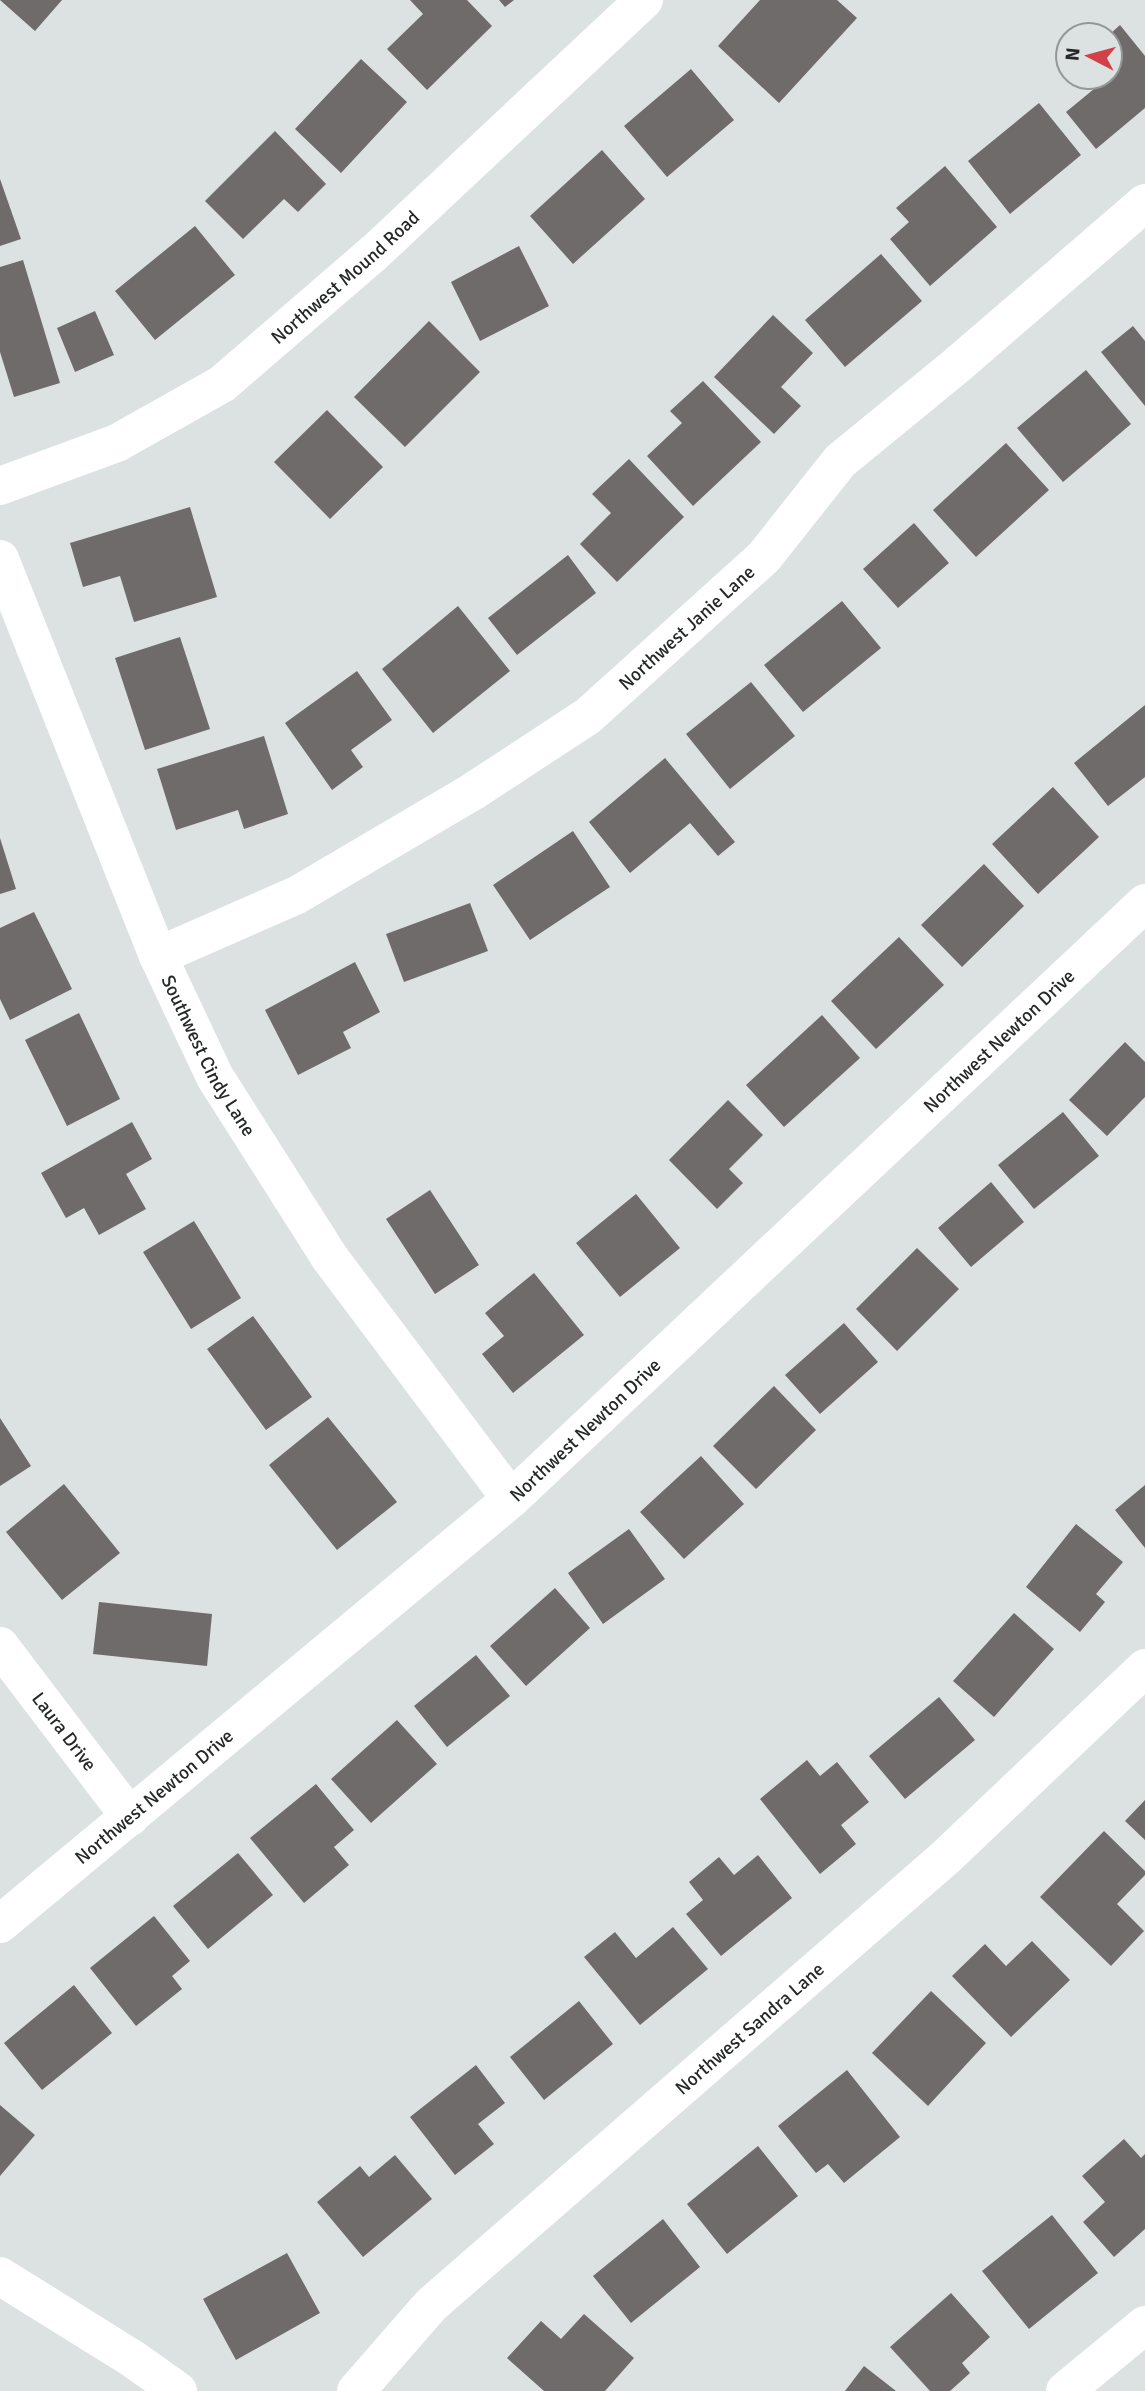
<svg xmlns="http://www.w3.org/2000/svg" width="1145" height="2391" font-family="Signika,sans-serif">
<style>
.building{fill:#706b6b}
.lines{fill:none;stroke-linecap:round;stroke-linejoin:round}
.minor{stroke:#fff;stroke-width:38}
.labels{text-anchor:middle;stroke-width:7;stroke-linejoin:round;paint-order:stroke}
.street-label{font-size:19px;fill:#262828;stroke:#dce1e1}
</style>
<rect width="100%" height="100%" fill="#dce1e1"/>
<!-- building -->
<path class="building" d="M0 0H62L35 31Z
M410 0H467L492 26 427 90 387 49 423 14Z
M499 0H514L505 7Z
M760 0H837L857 18 779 103 718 46Z
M1120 25 1145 56V108L1096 149 1066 112 1100 84 1095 77H1110V34Z
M361 59 407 102 341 173 295 129Z
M691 69 734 120 667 177 624 126Z
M1039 103 1081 155 1010 214 968 161Z
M275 131 326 184 298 212 284 199 243 239 205 201Z
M602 150 645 199 573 264 530 216Z
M945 166 997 227 930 286 890 239 909 222 896 208Z
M0 179 21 239 0 246Z
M195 226 235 275 155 340 115 291Z
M519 246 549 306 480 341 451 282Z
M881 254 922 301 845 367 805 320Z
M23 260 60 383 14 397 0 352V267Z
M95 311 114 355 75 372 57 328Z
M773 315 813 353 781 387 801 406 774 434 714 377Z
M429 321 480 372 405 447 354 397Z
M1133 326 1145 341V406L1101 352Z
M1086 370 1131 424 1063 482 1017 428Z
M703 381 761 442 693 506 647 456 682 423 670 411Z
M327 410 383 467 330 519 274 462Z
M1006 443 1049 490 976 557 933 510Z
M629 459 684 517 617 582 580 544 611 513 592 494Z
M190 507 217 597 134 622 120 576 83 587 70 543Z
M914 523 949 563 898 608 863 569Z
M568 555 596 593 517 655 488 618Z
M842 601 881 648 803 712 764 665Z
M458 606 510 671 433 733 382 669Z
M180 637 210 729 145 750 115 658Z
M357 671 392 720 351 750 363 767 332 790 285 723Z
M751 682 795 736 730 789 686 734Z
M1145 705V777L1108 806 1074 763Z
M264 736 288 814 244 829 238 810 176 830 157 769Z
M665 758 735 842 718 856 690 823 630 873 589 822Z
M1053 787 1099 837 1038 894 992 844Z
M573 831 610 887 530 940 493 885Z
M0 838 16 889 0 894Z
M984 864 1024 906 962 967 921 925Z
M470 903 488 951 404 982 386 934Z
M34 912 72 989 10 1020 0 999V928Z
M899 937 944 985 876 1049 831 1001Z
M355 962 380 1012 343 1032 351 1048 298 1075 265 1010Z
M79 1013 120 1099 67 1126 25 1040Z
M822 1015 860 1058 784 1127 746 1085Z
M1125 1042 1145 1062V1097L1107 1136 1069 1100Z
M728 1100 763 1135 729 1169 743 1183 717 1209 669 1160Z
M1063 1112 1099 1156 1034 1209 998 1165Z
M132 1122 152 1159 126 1174 146 1209 99 1235 84 1208 66 1218 41 1173Z
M991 1182 1024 1222 971 1267 938 1228Z
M430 1190 479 1265 435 1294 386 1219Z
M636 1194 680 1248 620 1297 576 1243Z
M194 1221 241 1298 191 1329 143 1252Z
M917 1248 959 1289 897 1351 856 1309Z
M534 1273 584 1335 513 1393 482 1354 504 1336 485 1313Z
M253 1316 312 1397 266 1430 207 1349Z
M844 1323 878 1362 820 1414 785 1375Z
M774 1386 816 1430 756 1489 713 1446Z
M328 1417 397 1502 337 1550 269 1465Z
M0 1418 31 1466 0 1486Z
M701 1456 744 1504 684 1559 640 1512Z
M64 1484 120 1553 62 1600 6 1532Z
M1145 1485V1548L1115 1510Z
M1076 1524 1123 1562 1096 1594 1105 1602 1080 1632 1026 1587Z
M629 1529 665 1579 603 1624 568 1573Z
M555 1588 590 1628 526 1686 490 1646Z
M99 1602 212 1614 207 1666 93 1654Z
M1014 1613 1054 1649 994 1717 953 1681Z
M476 1655 510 1696 447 1747 414 1706Z
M939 1697 975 1740 905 1799 869 1756Z
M397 1720 437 1764 371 1823 331 1779Z
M807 1760 820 1776 837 1762 869 1802 841 1825 856 1844 820 1874 760 1799Z
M316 1784 354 1830 334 1847 349 1865 304 1903 250 1838Z
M1145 1800V1840L1125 1821Z
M1104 1831 1145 1871V1875L1117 1904 1144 1931 1111 1966 1040 1897Z
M238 1853 273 1895 208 1949 173 1906Z
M758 1855 792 1898 721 1956 686 1914 703 1900 689 1882 719 1857 734 1875Z
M154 1916 190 1961 172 1976 182 1989 136 2026 90 1968Z
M673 1927 708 1969 640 2025 584 1957 615 1932 636 1958Z
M1032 1941 1070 1980 1011 2037 952 1976 985 1944 1006 1966Z
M74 1985 112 2033 42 2090 4 2043Z
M931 1991 986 2043 928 2106 872 2053Z
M579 2001 613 2044 544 2100 510 2057Z
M476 2065 505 2103 478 2124 494 2144 455 2175 410 2117Z
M847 2070 900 2137 844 2183 828 2164 816 2173 778 2126Z
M0 2105 35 2135 0 2176Z
M1124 2139 1141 2158 1145 2154V2229L1114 2257 1083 2222 1105 2202 1082 2176Z
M758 2146 798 2196 727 2254 687 2204Z
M395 2155 432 2199 363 2257 317 2202 360 2166 369 2177Z
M1052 2215 1098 2273 1029 2329 982 2271Z
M663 2219 700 2267 631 2323 593 2276Z
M287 2253 320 2313 236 2360 203 2299Z
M951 2293 990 2337 962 2363 970 2373 950 2391H930L890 2347Z
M584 2314 634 2358 605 2391H544L507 2358 541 2321 561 2339Z
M864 2366 896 2391H845Z"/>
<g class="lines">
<!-- minor -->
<g class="minor">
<path id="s1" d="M0 486 117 443 222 384 375 252 644 0"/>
<path id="s2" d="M0 559 158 956 215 1077 330 1258 511 1499"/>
<path id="s3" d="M158 956 297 895 472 792 588 716 764 557 840 461 956 366 1145 203"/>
<path id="s4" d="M0 1646 130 1817"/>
<path id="s5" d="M0 1924 511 1499 1145 903"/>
<path d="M0 2276 133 2359 178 2391"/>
<path id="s6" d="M356 2391 431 2305 946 1857 1145 1668"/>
<path d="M1065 2391 1145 2325"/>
</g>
</g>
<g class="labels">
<!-- street labels -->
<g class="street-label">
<text dy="7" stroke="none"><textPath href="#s1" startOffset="408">Northwest Mound Road</textPath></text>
<text dy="7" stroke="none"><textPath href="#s3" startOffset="626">Northwest Janie Lane</textPath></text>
<text dy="7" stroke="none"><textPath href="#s5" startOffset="1334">Northwest Newton Drive</textPath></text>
<text dy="7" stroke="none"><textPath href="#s2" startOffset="539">Southwest Cindy Lane</textPath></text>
<text dy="7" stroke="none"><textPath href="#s5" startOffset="766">Northwest Newton Drive</textPath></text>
<text dy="7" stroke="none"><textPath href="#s4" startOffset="107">Laura Drive</textPath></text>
<text dy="7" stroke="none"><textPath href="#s5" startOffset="200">Northwest Newton Drive</textPath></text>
<text dy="7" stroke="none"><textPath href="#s6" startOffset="536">Northwest Sandra Lane</textPath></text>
</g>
</g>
<!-- north arrow -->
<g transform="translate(1089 56) rotate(276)"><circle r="33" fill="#dce1e1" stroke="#939797" stroke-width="2"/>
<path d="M0-5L12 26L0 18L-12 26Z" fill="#d14147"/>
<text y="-10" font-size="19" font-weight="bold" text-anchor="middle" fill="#262828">N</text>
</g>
</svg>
